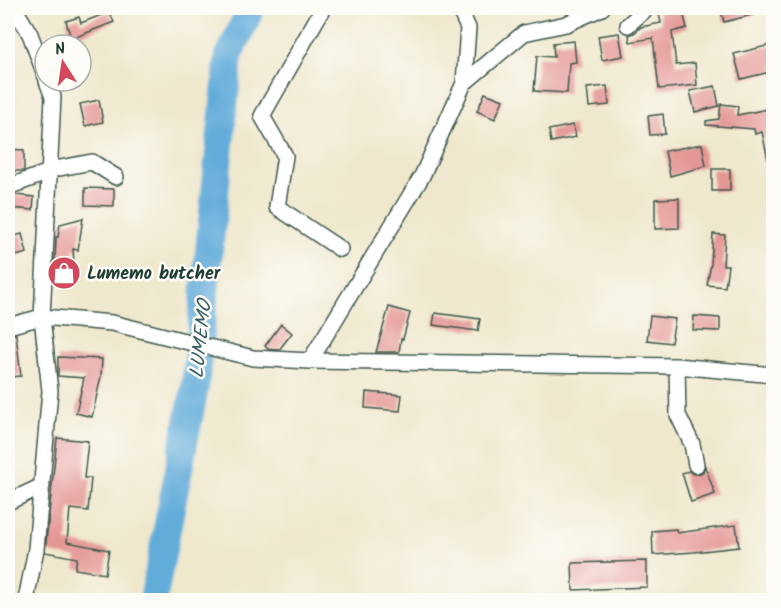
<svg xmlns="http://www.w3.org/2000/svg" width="781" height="608" font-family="Kalam,sans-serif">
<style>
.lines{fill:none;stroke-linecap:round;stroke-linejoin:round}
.river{stroke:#62acda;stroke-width:28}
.building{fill:#e49694}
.street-casing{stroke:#3e574b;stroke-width:18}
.street{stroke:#fff;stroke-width:15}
.labels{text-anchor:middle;stroke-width:5;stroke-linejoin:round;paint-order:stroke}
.poi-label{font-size:18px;font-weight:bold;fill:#1f3d34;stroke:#fdfcf7;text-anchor:start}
.water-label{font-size:20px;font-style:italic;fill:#335e66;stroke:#fdfcf7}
</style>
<rect width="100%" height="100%" fill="#fdfcf7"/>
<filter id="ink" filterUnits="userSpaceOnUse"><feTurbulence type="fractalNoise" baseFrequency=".0167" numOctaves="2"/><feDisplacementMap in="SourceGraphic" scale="12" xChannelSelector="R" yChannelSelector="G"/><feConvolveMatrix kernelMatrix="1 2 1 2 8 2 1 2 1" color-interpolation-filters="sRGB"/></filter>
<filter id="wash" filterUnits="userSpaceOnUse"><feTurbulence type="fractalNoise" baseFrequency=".008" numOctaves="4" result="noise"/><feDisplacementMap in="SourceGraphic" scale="24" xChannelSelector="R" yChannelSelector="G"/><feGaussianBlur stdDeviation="1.35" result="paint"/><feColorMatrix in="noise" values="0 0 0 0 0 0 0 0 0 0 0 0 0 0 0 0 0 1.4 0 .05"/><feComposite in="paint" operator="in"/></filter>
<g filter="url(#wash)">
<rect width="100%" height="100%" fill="#efe8cd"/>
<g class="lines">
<!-- river -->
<path class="river" d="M153 600 195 387 229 56 251 8"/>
</g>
<g id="blocks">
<!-- building -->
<path class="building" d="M666 8H682L687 28 672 32 676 65 695 63 697 85 659 89 653 38 630 42 629 35 634 33 641 27 661 23 658 9Z
M720 8H763L764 12 724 22Z
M109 12 114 22 71 39 66 21 79 17 81 23Z
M619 33 623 56 602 60 598 36Z
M574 41 576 62 569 63 567 93 534 91 537 56 554 57 553 43Z
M774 44V71L741 79 734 54Z
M607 86 609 105 589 107 587 88Z
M715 86 719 106 695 112 690 91Z
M485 93 503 100 495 119 477 111Z
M99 100 103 122 85 126 80 104Z
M721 104 738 106 737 115 774 108V159L768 160 762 132 755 134 754 129 706 125V121L719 119Z
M663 114 665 134 650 135 648 116Z
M573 125 576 137 551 142 549 130Z
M702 144 706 166 670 176 665 151Z
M8 149 24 150V171H8Z
M712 169H730V191H712Z
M85 188 114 189V206L85 205Z
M15 195 34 197 33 210 8 208V197Z
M679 198V228L655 229V199Z
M83 218 78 250 73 249 75 279 56 281 55 260 56 240V237H58L60 224Z
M22 234 27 253 8 258V238Z
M713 234 725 235 723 265H728L725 287 707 285 711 264Z
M389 307 410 313 403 339H401L399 352H376Z
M435 313 480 319 478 331 433 325Z
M650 316 675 319 671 343 647 340Z
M694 316 720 318V331L693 330Z
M281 324 292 333 279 350 268 349 265 346Z
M16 334 21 376 8 377V335Z
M58 357 102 359 101 376 92 417 76 413 84 378 58 376Z
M366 392 402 395 400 411 365 408Z
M57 438 88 441 84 478H91L88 511 70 509 67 542 109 550 105 574 75 569 77 558 45 552Z
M705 466 715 494 691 502 682 473 689 471 693 474H698L703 472Z
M736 525 739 547 694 552 653 555 652 531 676 529 677 533Z
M647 561V587L573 590 572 563Z"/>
</g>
</g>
<g filter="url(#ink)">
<use href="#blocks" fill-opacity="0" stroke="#3e574b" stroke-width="1.5"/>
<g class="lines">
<!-- street casing -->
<g class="street-casing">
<path id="street" d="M14 8 30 34 45 75
M323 8 262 116 285 156 277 207 340 249
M459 8 468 28 464 83
M628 25 647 8
M49 170 92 162 116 177
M8 187 49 172
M8 326 42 317 112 323 253 358 310 361 677 366 774 375
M310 361 422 176 464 83 524 33 566 24 602 8
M677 366 678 415 692 444 696 465
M8 502 42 486
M26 600 36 549 50 391 42 317 53 97 47 81"/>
</g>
<!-- street -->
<use href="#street" class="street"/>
</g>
</g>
<!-- icons -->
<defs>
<g id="shop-disc" transform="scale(1.725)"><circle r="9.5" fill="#d1495b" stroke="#fdfcf7"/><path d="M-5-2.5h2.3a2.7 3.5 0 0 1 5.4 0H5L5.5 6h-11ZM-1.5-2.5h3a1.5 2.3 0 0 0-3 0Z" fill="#fff"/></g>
</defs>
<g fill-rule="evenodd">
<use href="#shop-disc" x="64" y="273"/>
</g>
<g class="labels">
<!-- poi labels -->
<g class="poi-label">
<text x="87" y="279">Lumemo butcher</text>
</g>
<!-- water labels -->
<g class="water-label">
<text transform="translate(200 339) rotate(-84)" y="7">LUMEMO</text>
</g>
</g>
<!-- margin -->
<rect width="781" height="608" fill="none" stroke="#fdfcf7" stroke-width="30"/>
<!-- north arrow -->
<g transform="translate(63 63) rotate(348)"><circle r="28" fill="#fdfcf7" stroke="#a4b0a9" stroke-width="1.5"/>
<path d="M0-4.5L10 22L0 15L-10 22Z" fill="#d1495b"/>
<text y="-9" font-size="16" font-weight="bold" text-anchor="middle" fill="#1f3d34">N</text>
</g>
</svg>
